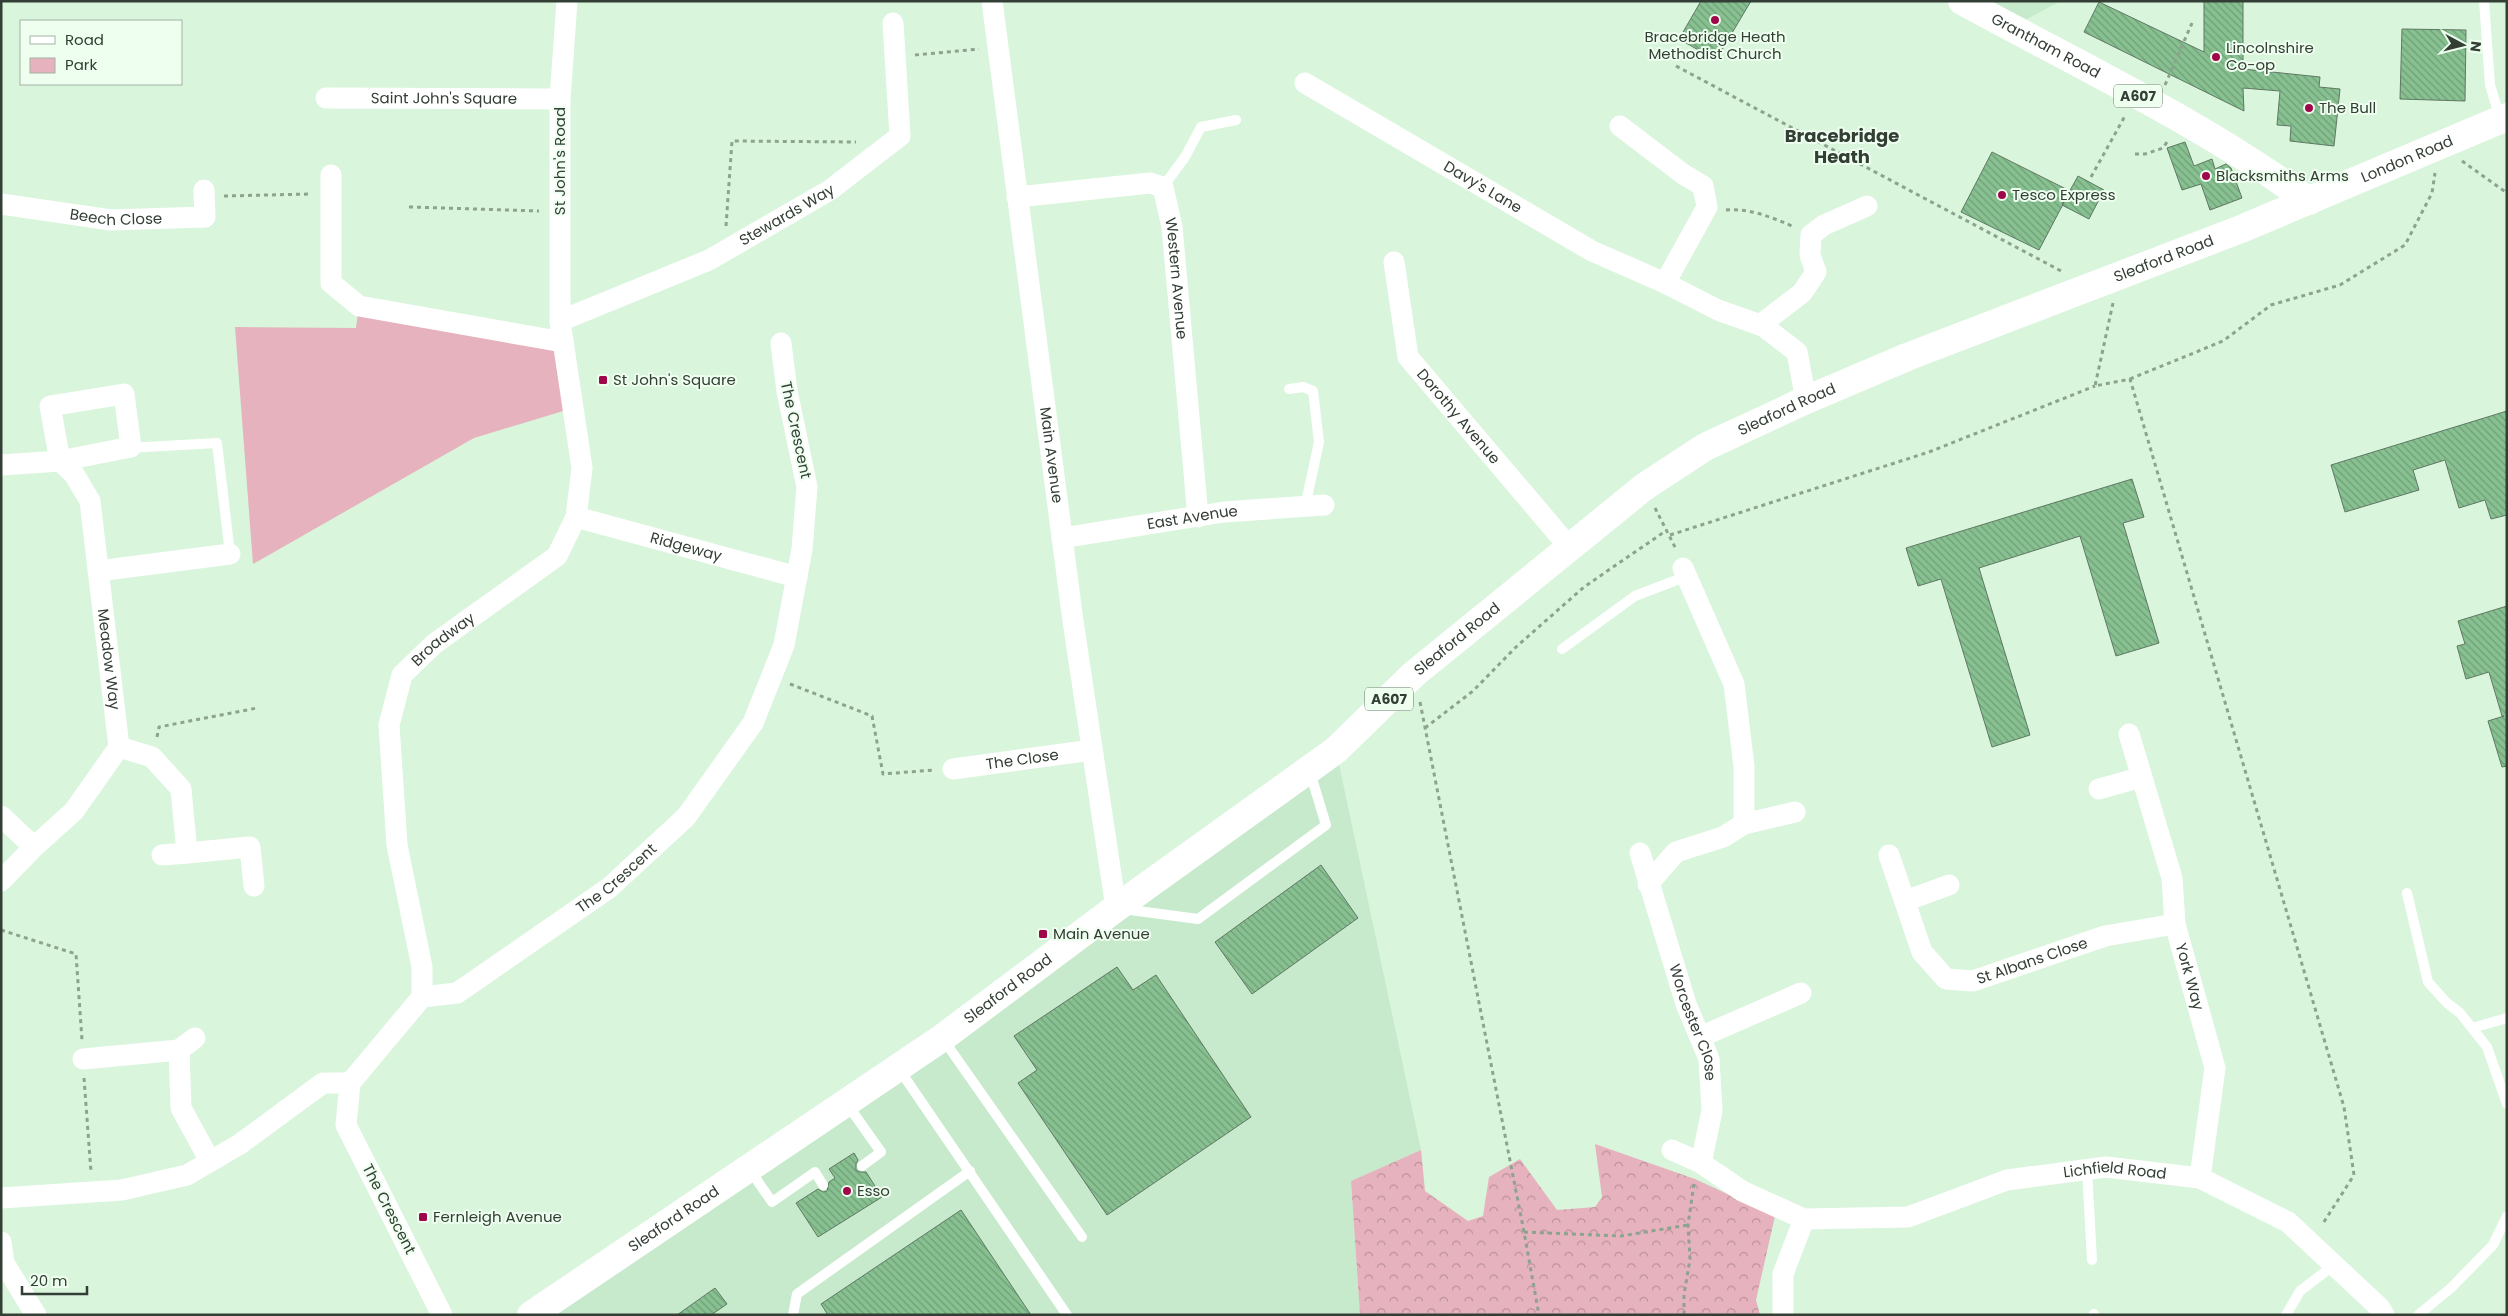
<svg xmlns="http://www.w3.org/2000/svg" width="2508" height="1316" font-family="Poppins,sans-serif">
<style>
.built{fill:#c8eacc}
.green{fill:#e6b2bd}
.forest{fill:url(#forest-crowns)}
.building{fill:url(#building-back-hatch);stroke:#5f7863}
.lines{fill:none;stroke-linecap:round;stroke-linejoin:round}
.path{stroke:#8da28f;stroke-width:3;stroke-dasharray:4 4;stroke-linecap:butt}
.service{stroke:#fff;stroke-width:10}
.minor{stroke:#fff;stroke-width:21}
.primary{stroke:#fff;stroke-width:28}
.poi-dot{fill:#a0064a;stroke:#eefff0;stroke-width:2}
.labels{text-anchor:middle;stroke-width:4;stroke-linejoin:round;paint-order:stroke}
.shield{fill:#eefff0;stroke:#6b786c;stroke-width:1}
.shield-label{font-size:14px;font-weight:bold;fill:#333e34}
.poi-label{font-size:15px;fill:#333e34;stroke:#eefff0;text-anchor:start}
.street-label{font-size:15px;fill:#333e34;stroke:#eefff0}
.quarter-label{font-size:18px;font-weight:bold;fill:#333e34;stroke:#eefff0}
</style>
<defs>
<pattern id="forest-crowns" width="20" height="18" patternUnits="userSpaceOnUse" patternTransform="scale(1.25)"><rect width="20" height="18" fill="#e6b2bd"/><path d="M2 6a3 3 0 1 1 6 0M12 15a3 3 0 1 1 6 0" fill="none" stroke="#bb929a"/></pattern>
<pattern id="building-back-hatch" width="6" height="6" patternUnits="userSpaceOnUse" patternTransform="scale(1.25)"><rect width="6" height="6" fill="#88c191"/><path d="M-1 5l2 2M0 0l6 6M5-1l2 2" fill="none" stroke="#709e77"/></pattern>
</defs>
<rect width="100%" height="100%" fill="#d9f5dc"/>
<!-- built -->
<path class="built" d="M1962 1H2061L2010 28Z
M1336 750 1421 1150 1351 1181 1360 1315H531Z"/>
<!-- green -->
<path class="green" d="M359 306 563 342 573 408 474 438 253 564 235 327 356 328Z"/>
<!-- forest -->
<path class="forest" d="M1595 1144 1695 1179 1775 1216 1756 1300 1760 1315H1360L1351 1181 1421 1150 1425 1191 1468 1221 1483 1216 1489 1177 1520 1159 1557 1210 1595 1207 1602 1197Z"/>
<!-- building -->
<path class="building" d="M1701 1H1751L1716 60 1679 39Z
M2204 1H2243V69L2320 77 2319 87 2340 89 2334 146 2290 141 2291 126 2277 125 2280 91 2243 88 2244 111 2084 32 2099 2 2204 52Z
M2402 29 2466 30 2465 101 2400 99Z
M2185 142 2194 166 2212 159 2215 169 2226 164 2231 168 2242 198 2210 210 2201 184 2182 190 2167 148Z
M1992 152 2070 191 2039 250 1961 212Z
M2078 176 2104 190 2089 219 2062 205Z
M2507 411V515L2491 519 2485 500 2459 508 2445 460 2413 470 2419 490 2345 512 2331 465Z
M2132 479 2144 517 2123 523 2159 643 2116 656 2080 536 1979 568 2030 735 1992 747 1941 579 1918 586 1906 548Z
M2507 606V766L2502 767 2488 721 2504 716H2502L2489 672 2466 679 2457 646 2465 644 2458 621Z
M1321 865 1358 918 1252 994 1215 942Z
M1117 967 1133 990 1156 975 1251 1117 1107 1215 1018 1083 1037 1070 1014 1036Z
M854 1153 858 1160 856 1164V1170L860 1172H866L882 1197 818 1237 796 1203 818 1189 823 1192 827 1191 829 1182 835 1178 829 1169Z
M961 1210 1031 1315H828L821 1304Z
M715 1288 727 1304 711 1315H677Z"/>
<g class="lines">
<!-- path -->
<path class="path" d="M915 55 979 49
M1676 66 2061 271
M2165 85 2192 23
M2135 154H2145L2163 148 2169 139
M2462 161 2507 193
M2091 177 2125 116
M224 196 310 194
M409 207 539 211
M1726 210C1749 208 1771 217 1792 226
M726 226 732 141 856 142
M2113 303 2095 386 2130 379 2344 1107 2354 1175 2322 1225
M2130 379 2223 341 2271 305 2340 285 2405 245 2432 193 2435 173
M1655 508 1676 549
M1670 535 1929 452 2095 386
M790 684 872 716 883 774 934 770
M1420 702 1524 1232 1539 1315
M1425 728 1473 691 1516 647 1584 587 1667 530
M157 737 159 727 257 708
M1 930 76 954 82 1040
M84 1078 91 1172
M1524 1232 1621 1236 1688 1225
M1684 1315V1295L1690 1259 1688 1225 1694 1184"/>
<!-- service -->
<path class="service" d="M2484 1 2490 85 2500 118
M1163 187 1185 157 1201 127 1236 120
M1289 389 1303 387 1313 391 1319 442 1305 507
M128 448 217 443 230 554
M1562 649 1635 596 1687 576
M2407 893 2428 982 2447 1003 2460 1013 2487 1047 2507 1104
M1123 909 1198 919 1326 825 1310 772
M2472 1028 2507 1018
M943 1039 1082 1237
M899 1069 1067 1315
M847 1104 881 1152 862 1166
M750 1170 772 1202 815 1172 823 1185
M2087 1170 2092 1260
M793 1315 797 1294 970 1171
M2094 1315V1314
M2286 1315 2300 1291 2334 1265
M2418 1315 2451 1288 2493 1245 2507 1216"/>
<!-- minor -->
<g class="minor">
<path id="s1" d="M992 1 1073 621 1116 908"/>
<path id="s2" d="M1305 83 1592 251 1665 283 1718 310 1763 326 1797 352 1806 400"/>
<path id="s3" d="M326 98 560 99"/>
<path d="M1620 126 1683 174 1703 186 1707 207 1665 283"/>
<path d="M331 175V283L359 306 563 342"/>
<path id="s4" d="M1017 197 1150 183 1163 187 1172 227 1198 517"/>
<path id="s5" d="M1 204 111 220 205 217 204 190"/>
<path id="s6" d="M1394 262 1408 357 1570 548"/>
<path id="s7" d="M560 321 709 260 830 190 900 136 893 23"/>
<path d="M1760 325 1802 293 1816 272 1810 255 1811 235 1824 225 1867 206"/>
<path d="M124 394 131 447 60 461 50 406Z"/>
<path id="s8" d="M1 465 60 461 74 474 90 501 119 747 74 811 34 847 1 881"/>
<path id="s9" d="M576 517 797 577"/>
<path id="s10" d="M1062 538 1224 512 1324 505"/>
<path d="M1683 568 1734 684 1744 766V824"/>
<path d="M98 571 230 554"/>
<path id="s11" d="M2129 734 2172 878 2175 924 2215 1068 2200 1178"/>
<path d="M119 747 152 757 181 789 187 853 250 847 254 886"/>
<path id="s12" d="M953 769 1092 750"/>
<path d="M2099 789 2142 777"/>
<path d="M1 816 34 847"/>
<path id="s13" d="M1640 853 1686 1004 1709 1059 1712 1111 1701 1163"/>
<path d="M162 855 187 853"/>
<path id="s14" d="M1889 855 1922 952 1946 979 1973 981 2105 936 2175 924"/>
<path d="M1648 884 1676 852 1723 837 1744 824 1795 812"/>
<path d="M1905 901 1949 885"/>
<path id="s15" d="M422 997V967L397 845 389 725 402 675 434 644 557 556 576 517 582 468 560 321V99L567 1"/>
<path d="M1700 1037 1801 993"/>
<path d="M179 1050 195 1038"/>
<path d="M83 1059 179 1050 181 1108 210 1161"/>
<path id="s16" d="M1672 1150 1701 1163 1742 1191 1804 1219 1908 1217 2007 1180 2106 1167 2200 1178 2288 1222 2380 1308 2384 1315"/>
<path d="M1 1198 122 1190 187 1175 240 1144 323 1083H350"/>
<path d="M1 1242 4 1263 36 1315"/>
<path id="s17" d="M442 1315 346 1125 350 1083 422 997 457 993 609 888 686 817 753 723 784 645 802 549 807 487 787 391 781 343"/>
<path d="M1783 1315V1274L1804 1219"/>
</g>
<!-- primary -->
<g class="primary">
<path id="s18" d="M1962 1C2079 65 2200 122 2309 201"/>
<path id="s19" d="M531 1315 942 1038 1116 908 1336 750 1414 674 1644 487 1705 447 1806 400 1907 357 2241 229 2507 117"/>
</g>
</g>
<!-- markers -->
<g class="poi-dot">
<circle cx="1715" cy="20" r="5"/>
<circle cx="2216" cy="57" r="5"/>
<circle cx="2309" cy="108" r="5"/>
<circle cx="2206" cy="176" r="5"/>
<circle cx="2002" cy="195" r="5"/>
<rect x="598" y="375" width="10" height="10" rx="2.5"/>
<rect x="1038" y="929" width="10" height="10" rx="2.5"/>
<circle cx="847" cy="1191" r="5"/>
<rect x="418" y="1212" width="10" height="10" rx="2.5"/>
</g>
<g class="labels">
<!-- shield labels -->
<g class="shield">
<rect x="2114" y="84.5" width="48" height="23" rx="4"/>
<rect x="1365" y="687.5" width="48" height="23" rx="4"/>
</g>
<g class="shield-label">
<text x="2138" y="101">A607</text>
<text x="1389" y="704">A607</text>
</g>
<!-- poi labels -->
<g class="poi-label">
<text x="1715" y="42" text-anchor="middle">Bracebridge Heath<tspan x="1715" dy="17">Methodist Church</tspan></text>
<text x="2226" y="53">Lincolnshire<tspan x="2226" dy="17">Co-op</tspan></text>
<text x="2319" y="113">The Bull</text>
<text x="2216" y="181">Blacksmiths Arms</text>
<text x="2012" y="200">Tesco Express</text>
<text x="613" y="385">St John's Square</text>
<text x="1053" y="939">Main Avenue</text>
<text x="857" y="1196">Esso</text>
<text x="433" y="1222">Fernleigh Avenue</text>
</g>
<!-- street labels -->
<g class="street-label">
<text dy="5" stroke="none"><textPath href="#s18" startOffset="95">Grantham Road</textPath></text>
<text dy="5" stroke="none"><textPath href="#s3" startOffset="118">Saint John's Square</textPath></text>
<text dy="5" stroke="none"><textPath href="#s19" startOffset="2221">London Road</textPath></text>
<text transform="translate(560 161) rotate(-90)" y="5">St John's Road</text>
<text dy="5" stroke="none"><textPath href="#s2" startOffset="206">Davy's Lane</textPath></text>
<text dy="5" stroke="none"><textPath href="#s5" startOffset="116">Beech Close</textPath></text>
<text dy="5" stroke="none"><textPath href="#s7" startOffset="251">Stewards Way</textPath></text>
<text dy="5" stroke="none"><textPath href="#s19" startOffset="1958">Sleaford Road</textPath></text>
<text dy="5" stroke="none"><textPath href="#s4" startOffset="240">Western Avenue</textPath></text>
<text dy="5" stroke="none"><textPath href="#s19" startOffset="1552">Sleaford Road</textPath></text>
<text dy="5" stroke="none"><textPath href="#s6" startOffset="174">Dorothy Avenue</textPath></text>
<text transform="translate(796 430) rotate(78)" y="5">The Crescent</text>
<text dy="5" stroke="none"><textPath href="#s1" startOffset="458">Main Avenue</textPath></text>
<text dy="5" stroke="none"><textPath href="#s10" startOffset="132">East Avenue</textPath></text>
<text dy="5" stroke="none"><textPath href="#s9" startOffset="114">Ridgeway</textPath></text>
<text dy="5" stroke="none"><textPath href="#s15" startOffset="381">Broadway</textPath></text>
<text dy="5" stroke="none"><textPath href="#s19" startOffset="1148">Sleaford Road</textPath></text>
<text dy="5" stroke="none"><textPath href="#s8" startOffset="269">Meadow Way</textPath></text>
<text dy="5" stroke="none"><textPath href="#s12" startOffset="70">The Close</textPath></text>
<text dy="5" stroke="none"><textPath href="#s17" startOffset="599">The Crescent</textPath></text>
<text dy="5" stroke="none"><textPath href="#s14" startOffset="228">St Albans Close</textPath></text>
<text dy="5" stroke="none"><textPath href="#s11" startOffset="251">York Way</textPath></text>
<text dy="5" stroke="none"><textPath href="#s19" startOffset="578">Sleaford Road</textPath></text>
<text dy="5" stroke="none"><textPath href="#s13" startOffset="178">Worcester Close</textPath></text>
<text dy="5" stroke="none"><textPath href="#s16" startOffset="468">Lichfield Road</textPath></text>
<text transform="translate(389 1209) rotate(63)" y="5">The Crescent</text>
<text dy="5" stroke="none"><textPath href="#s19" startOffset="172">Sleaford Road</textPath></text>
</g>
<!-- quarter labels -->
<g class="quarter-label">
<text x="1842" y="142">Bracebridge<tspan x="1842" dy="21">Heath</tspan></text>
</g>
</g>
<!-- border -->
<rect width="2508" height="1316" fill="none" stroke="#333e34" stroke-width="5"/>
<!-- legend -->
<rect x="20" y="20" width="162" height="65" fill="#eefff0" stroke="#a3b2a5"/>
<rect x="30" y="36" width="25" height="8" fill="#ffffff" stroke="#a3b2a5"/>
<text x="65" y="45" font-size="15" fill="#333e34">Road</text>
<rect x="30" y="58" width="25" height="15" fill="#e6b2bd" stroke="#a3b2a5"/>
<text x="65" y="70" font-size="15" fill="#333e34">Park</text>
<!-- north arrow -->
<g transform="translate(2463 45) rotate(97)" stroke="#eefff0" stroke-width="4" paint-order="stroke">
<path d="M0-4L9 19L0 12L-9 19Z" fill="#333e34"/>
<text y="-8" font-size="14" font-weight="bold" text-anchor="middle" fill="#333e34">N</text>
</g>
<!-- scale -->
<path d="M22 1286v8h65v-8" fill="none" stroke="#333e34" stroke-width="2.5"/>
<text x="30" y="1286" font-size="15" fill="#333e34" stroke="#eefff0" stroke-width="4" paint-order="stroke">20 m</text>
</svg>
